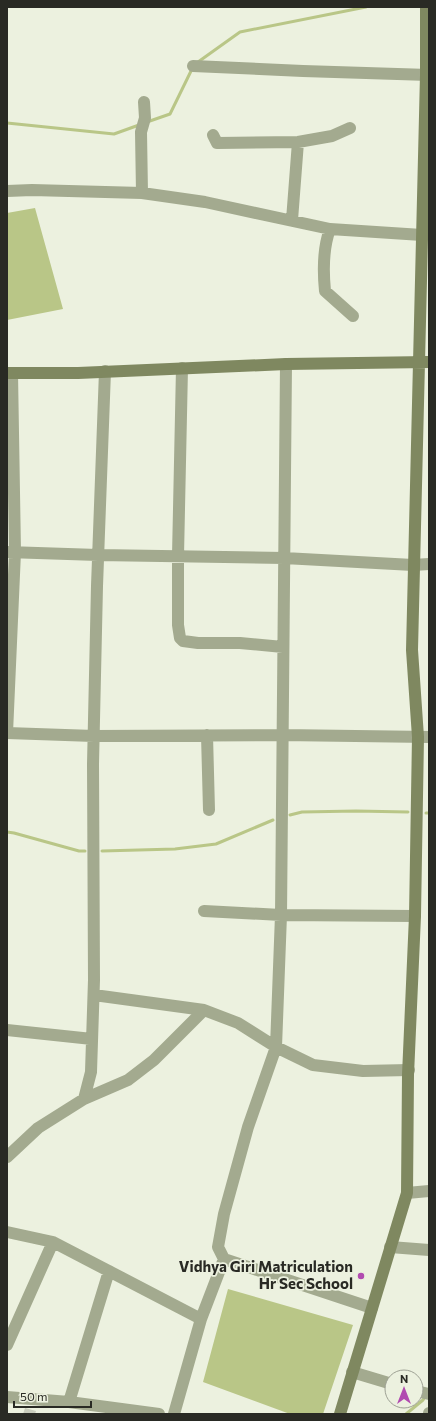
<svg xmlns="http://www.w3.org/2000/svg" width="436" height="1421" font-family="Commissioner,sans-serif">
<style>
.water{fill:#b9c687}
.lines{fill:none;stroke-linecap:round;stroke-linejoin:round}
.stream{stroke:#b9c687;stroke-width:3}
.building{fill:#c9cdbc}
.street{stroke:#a3aa8f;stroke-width:12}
.secondary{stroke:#7f8860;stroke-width:12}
.poi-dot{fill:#b14bb0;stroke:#ecf1df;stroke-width:1.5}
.labels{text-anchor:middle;stroke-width:3.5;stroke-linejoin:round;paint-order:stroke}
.poi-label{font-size:15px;font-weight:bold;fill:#292a24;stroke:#ecf1df;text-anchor:end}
</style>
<rect width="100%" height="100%" fill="#ecf1df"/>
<!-- water -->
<path class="water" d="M35 208 63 309 7 320V213Z
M228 1289 353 1325 323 1414H290L203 1382Z"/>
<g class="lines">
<!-- stream -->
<path class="stream" d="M198 62 240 32 366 7
M147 122 170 114 192 69
M7 123 114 134 139 125
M426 813H429
M290 815 302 812 356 811 408 812
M7 832 14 833 79 851H85
M102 851 175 849 216 844 273 820
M406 1414 423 1400 425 1397"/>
</g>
<!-- building -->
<path class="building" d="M25 1408 36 1411 35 1414H23Z"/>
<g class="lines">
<!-- street -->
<path class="street" d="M193 66 303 71 429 75
M213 135 217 143 298 142 332 136 350 128
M7 191 32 190 142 193 205 202 330 229 422 235
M142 193 141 132 145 118 144 102
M292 220 298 142
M330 229C323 248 323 271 325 291L353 316
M286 364 281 915 276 1047 248 1127 224 1214 218 1247 224 1259 372 1308
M182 368 178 556V625L180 638 183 641 198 643H240L283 647
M7 552 98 555 284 558 413 565 429 564
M7 733 94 736 282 735 429 737
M7 733 15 552 12 373
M207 735 209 810
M204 911 281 915 415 916
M94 995 204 1010 238 1023 276 1047 313 1065 363 1071 409 1070
M7 1030 92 1039
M84 1099 128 1080 154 1060 204 1010
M7 1157 38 1128 84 1099 91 1072 94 980 93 764 97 586 105 371
M407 1193 429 1191
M7 1232 53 1242 201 1319
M390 1247 429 1250
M7 1345 53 1242
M352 1372 392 1384
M416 1391 429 1394
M7 1397 69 1402 159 1414
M69 1402 109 1271
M174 1414 201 1319 224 1259
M429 1414V1413"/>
<!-- secondary -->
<path class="secondary" d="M7 373H78L286 364 429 362
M340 1414 407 1193 408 1075 415 916 418 737 412 650 426 75V7"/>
</g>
<!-- markers -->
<circle class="poi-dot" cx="361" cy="1276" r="4"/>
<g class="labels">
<!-- poi labels -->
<g class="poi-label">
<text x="353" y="1272">Vidhya Giri Matriculation<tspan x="353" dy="17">Hr Sec School</tspan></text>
</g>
</g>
<!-- border -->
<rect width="436" height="1421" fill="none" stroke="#292a24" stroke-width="16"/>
<!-- north arrow -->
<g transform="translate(404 1389)"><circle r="19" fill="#ecf1df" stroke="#9ea194"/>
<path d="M0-3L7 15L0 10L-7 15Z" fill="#b14bb0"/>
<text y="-6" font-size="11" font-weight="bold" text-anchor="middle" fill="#292a24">N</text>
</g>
<!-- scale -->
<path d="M14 1401v6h77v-6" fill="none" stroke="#292a24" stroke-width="2"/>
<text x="20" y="1401" font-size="12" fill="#292a24" stroke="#ecf1df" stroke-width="3" paint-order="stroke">50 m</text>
</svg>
